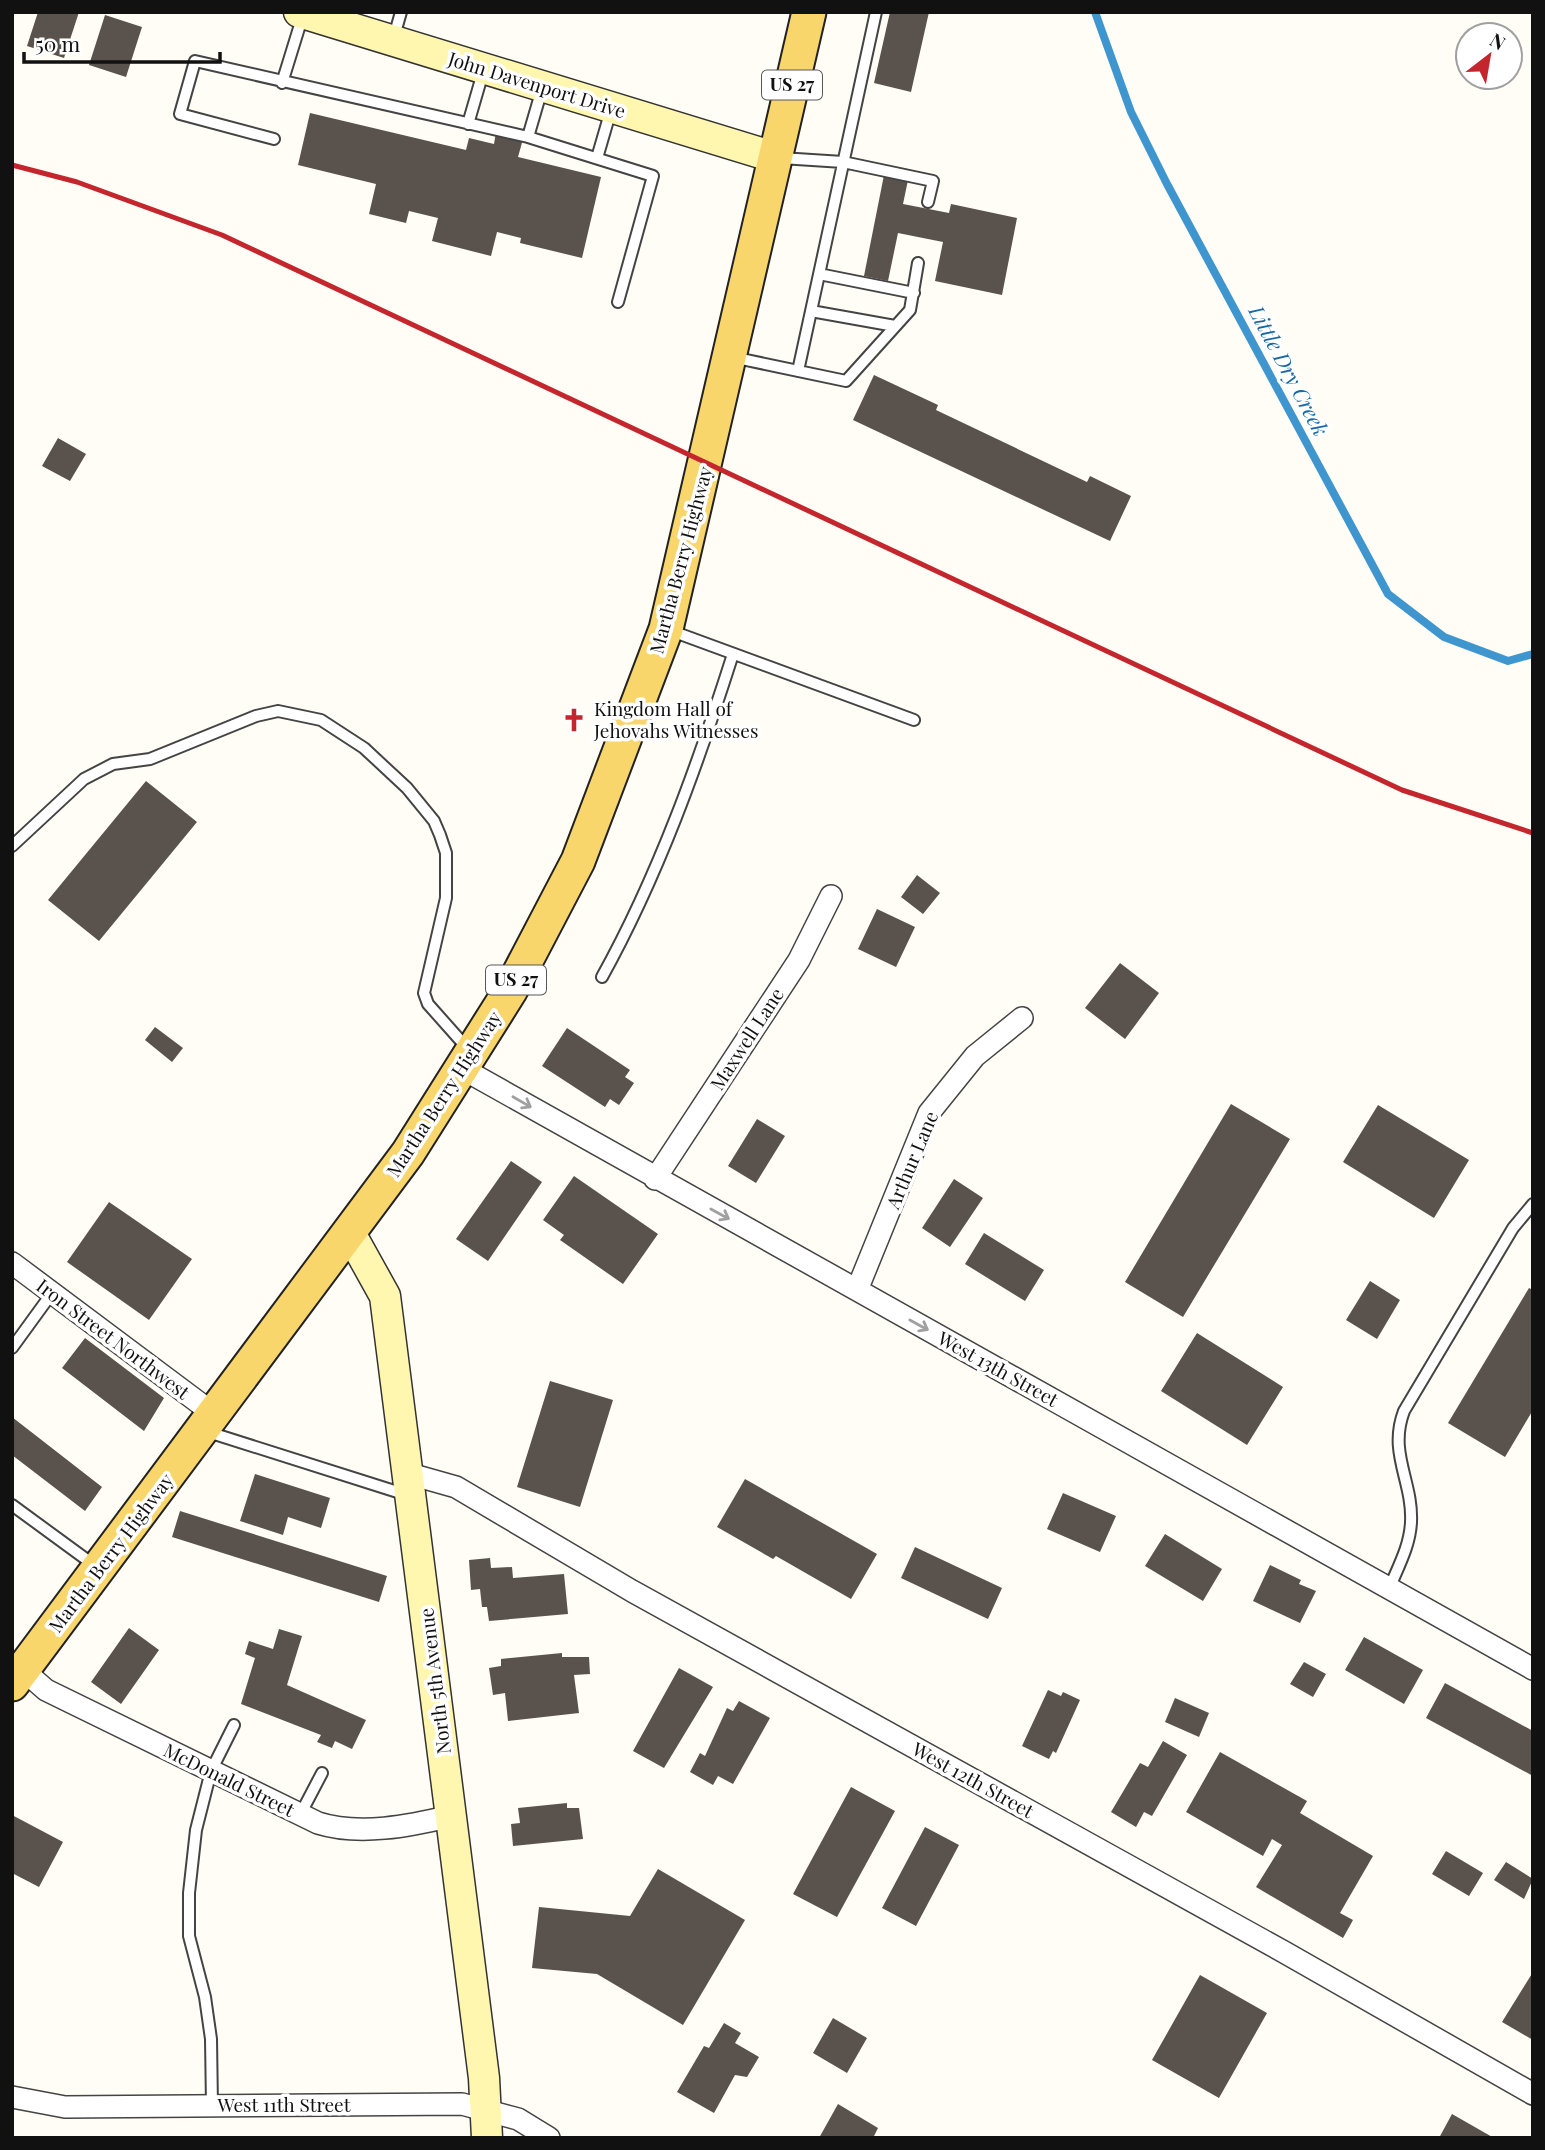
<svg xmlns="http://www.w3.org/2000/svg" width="1545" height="2150" font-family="'Playfair Display',serif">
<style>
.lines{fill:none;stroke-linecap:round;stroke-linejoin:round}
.stream{stroke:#3f96cf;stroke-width:8}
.building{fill:#5a524d}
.lane-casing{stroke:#444;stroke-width:14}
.street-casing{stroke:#444;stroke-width:24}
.secondary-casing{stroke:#333;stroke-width:33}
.primary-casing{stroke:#222;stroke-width:37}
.lane{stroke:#fff;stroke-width:10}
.street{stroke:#fff;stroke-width:21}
.secondary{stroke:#fff6b0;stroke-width:30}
.primary{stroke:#f9d66b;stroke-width:33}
.rail{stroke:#c4262e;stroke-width:5}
.oneway{stroke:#a0a0a0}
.labels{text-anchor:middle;stroke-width:7;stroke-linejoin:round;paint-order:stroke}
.shield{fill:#fff;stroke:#585858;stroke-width:2}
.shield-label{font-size:18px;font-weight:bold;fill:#111}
.street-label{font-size:19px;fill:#111;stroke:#fff}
.poi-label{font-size:19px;fill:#111;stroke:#fff;text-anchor:start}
.water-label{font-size:21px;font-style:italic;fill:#1768a6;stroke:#fff}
</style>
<rect width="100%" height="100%" fill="#fffdf5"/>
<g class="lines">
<!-- stream -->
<path class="stream" d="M1095 12 1131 112 1167 184 1388 594 1444 637 1508 661 1533 654"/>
</g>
<!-- building -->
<path class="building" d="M38 12H79L64 58 27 46Z
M890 12H929L911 92 874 83Z
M105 15 142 27 126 77 89 65Z
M310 113 466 150 469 138 494 144 496 132 523 139 518 157 601 177 582 258 520 243 521 238 497 232 491 256 432 241 438 218 409 211 406 223 369 214 376 184 298 165Z
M884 175 908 180 903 204 949 213 951 204 1017 218 1002 295 935 281 943 242 898 233 888 281 864 276Z
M874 375 938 405 936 410 1087 482 1090 476 1131 496 1110 541 853 420Z
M58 438 86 454 70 481 42 466Z
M146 781 197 822 99 941 48 900Z
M917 875 940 893 923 914 901 897Z
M877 909 915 927 896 967 858 949Z
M1120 963 1159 993 1125 1039 1085 1008Z
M155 1027 183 1048 172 1062 145 1040Z
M567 1028 630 1070 625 1077 634 1083 619 1105 610 1099 605 1107 542 1066Z
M1231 1104 1290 1139 1183 1317 1125 1282Z
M1378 1105 1469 1160 1434 1218 1343 1162Z
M757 1119 785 1136 756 1183 728 1166Z
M511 1161 542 1182 488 1261 456 1239Z
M574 1176 658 1234 623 1284 560 1240 564 1235 543 1220Z
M954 1179 983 1198 950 1247 922 1228Z
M109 1202 192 1259 149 1320 67 1262Z
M984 1233 1044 1270 1025 1301 965 1264Z
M1370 1281 1400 1300 1377 1339 1346 1320Z
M1529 1288 1533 1290V1410L1505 1457 1448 1423Z
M1197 1333 1283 1387 1247 1445 1161 1391Z
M85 1338 164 1398 144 1431 62 1368Z
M550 1381 613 1400 580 1507 517 1487Z
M12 1417 102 1487 85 1511 12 1455Z
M255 1474 330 1498 321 1528 288 1517 283 1535 240 1521Z
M745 1479 877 1554 851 1599 776 1556 773 1559 717 1527Z
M1063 1493 1116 1516 1100 1552 1047 1529Z
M180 1511 387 1576 379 1602 172 1537Z
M1165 1534 1222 1569 1203 1601 1145 1566Z
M915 1547 1002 1588 988 1619 901 1578Z
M490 1558 491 1568 512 1567 513 1578 564 1574 568 1614 489 1621 487 1607H482L480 1589 471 1590 469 1560Z
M1270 1565 1301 1580 1299 1584 1316 1591 1300 1623 1253 1601Z
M129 1628 159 1650 121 1704 91 1682Z
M279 1629 302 1636 287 1685 366 1720 352 1749 335 1741 332 1748 317 1742 321 1735 241 1704 255 1658 245 1654 249 1641 273 1649Z
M1364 1637 1423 1670 1404 1704 1345 1670Z
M562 1653V1657H589L590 1674 574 1675 579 1713 508 1721 505 1693 493 1695 489 1668 501 1666V1659Z
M1304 1662 1326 1674 1313 1697 1290 1684Z
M679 1668 713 1687 664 1768 633 1751Z
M1445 1683 1533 1731V1776L1426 1718Z
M1048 1690 1061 1696 1063 1692 1080 1700 1056 1753 1053 1751 1049 1759 1022 1746Z
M1175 1698 1209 1713 1199 1737 1165 1722Z
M739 1701 770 1718 733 1784 718 1776 713 1785 690 1772 700 1753 705 1756 727 1708 733 1711Z
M1163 1741 1187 1755 1152 1816 1144 1812 1136 1827 1111 1812 1140 1763 1148 1767Z
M1220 1752 1307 1801 1300 1813 1373 1856 1340 1913 1353 1920 1343 1938 1256 1887 1282 1845 1272 1839 1263 1856 1186 1812Z
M851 1787 895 1811 837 1917 793 1894Z
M567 1803V1808H579L583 1839 513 1846 511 1824 520 1823 518 1808Z
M12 1815 63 1842 39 1887 12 1873Z
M925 1827 959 1845 916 1926 882 1908Z
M1446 1851 1483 1873 1469 1896 1432 1874Z
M1506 1862 1533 1879 1524 1899 1494 1880Z
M658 1869 745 1920 683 2025 597 1974 532 1968 539 1907 630 1916Z
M1533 1972V2040L1502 2022Z
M1200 1975 1267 2013 1219 2098 1152 2060Z
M833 2018 867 2038 847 2073 813 2053Z
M724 2023 741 2033 735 2043 759 2057 747 2077 735 2075 714 2113 677 2092 704 2046 709 2048Z
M838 2104 878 2128 873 2138H819Z
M1452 2114 1494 2138H1439Z"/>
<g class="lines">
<!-- lane casing -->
<g class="lane-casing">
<path id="lane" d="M393 40 401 12
M282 83 303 15
M468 124 484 69
M528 137 542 89
M274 139 180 114 195 61 528 137 653 176 618 302
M597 158 611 110
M781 158 843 162 933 181 928 202
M819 274 914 293
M811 311 895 326
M732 357 846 381 910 310 918 263
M798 371 876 12
M669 630 914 720
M12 846 84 779 113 764 150 759 256 716 278 711 321 720 364 748 407 788 434 821 440 835 446 853V898L424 993 428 1004 468 1049
M602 977C658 876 698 764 733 654
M12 1348 52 1293
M205 1431 407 1495
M12 1505 94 1565
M1389 1589C1398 1567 1410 1546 1411 1522 1413 1481 1388 1453 1404 1411L1513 1228 1533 1204
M300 1815 322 1773
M212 2106 211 2039 205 1997 189 1936V1893L196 1830 211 1771 234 1725"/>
</g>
<!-- street casing -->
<g class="street-casing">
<path id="street" d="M463 1069 1533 1669
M655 1179 799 960 831 896
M12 1263 214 1414
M857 1290 929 1113 975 1056 1022 1018
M410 1474 456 1487 632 1591 1284 1952 1533 2094
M23 1670 46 1690 318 1823C359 1836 410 1826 451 1816
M12 2097 65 2107 462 2104 518 2119 549 2138"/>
</g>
<!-- secondary casing -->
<g class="secondary-casing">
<path id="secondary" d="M299 12 774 157
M350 1233 385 1296 484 2078 487 2138"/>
</g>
<!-- primary casing -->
<g class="primary-casing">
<path id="primary" d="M12 1684 408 1153 510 991 578 861 666 629 809 12"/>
</g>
<!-- lane -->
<use href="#lane" class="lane"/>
<!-- street -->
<use href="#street" class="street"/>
<!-- secondary -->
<use href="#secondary" class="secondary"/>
<!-- primary -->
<use href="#primary" class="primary"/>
<!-- rail -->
<path class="rail" d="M12 165 77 182 222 235 1402 790 1533 833"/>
</g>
<!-- one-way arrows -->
<defs><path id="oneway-shaft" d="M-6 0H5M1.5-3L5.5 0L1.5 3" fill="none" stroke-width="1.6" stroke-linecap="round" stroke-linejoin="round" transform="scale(1.75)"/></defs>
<g class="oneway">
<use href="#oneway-shaft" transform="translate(522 1102) rotate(30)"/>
<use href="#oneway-shaft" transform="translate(720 1214) rotate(29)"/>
<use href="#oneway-shaft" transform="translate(919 1325) rotate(29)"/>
</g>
<!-- icons -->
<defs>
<g id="church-bare" transform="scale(1.89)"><path d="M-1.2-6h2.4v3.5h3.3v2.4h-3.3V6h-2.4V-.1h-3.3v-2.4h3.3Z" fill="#c4262e" stroke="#fff" stroke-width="2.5" paint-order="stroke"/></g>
</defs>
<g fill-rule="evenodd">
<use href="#church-bare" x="574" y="720"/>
</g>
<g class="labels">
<!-- shield labels -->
<g class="shield">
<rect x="762" y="70.5" width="60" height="29" rx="5"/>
<rect x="486" y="965.5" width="60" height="29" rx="5"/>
</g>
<g class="shield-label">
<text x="792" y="91">US 27</text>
<text x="516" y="986">US 27</text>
</g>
<!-- street labels -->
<g class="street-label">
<text transform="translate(537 85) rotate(17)" y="7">John Davenport Drive</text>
<text transform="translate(681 560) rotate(-75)" y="7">Martha Berry Highway</text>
<text transform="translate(747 1039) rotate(-57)" y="7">Maxwell Lane</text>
<text transform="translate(444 1094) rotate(-57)" y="7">Martha Berry Highway</text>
<text transform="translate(912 1160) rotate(-67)" y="7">Arthur Lane</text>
<text transform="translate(113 1339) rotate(37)" y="7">Iron Street Northwest</text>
<text transform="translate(998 1369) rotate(29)" y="7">West 13th Street</text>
<text transform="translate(111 1553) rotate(-53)" y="7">Martha Berry Highway</text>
<text transform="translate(435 1681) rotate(-97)" y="7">North 5th Avenue</text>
<text transform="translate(229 1780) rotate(26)" y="7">McDonald Street</text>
<text transform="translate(973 1780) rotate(29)" y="7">West 12th Street</text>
<text x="284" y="2112">West 11th Street</text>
</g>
<!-- poi labels -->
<g class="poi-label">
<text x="594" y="716">Kingdom Hall of<tspan x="594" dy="22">Jehovahs Witnesses</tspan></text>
</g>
<!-- water labels -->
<g class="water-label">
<text transform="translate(1288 371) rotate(62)" y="7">Little Dry Creek</text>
</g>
</g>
<!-- border -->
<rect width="1545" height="2150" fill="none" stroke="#111111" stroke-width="28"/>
<!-- north arrow -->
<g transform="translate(1489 56) rotate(31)"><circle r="33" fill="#ffffff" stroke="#a0a0a0" stroke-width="2"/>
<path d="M0-5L12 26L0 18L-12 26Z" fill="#c4262e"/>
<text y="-10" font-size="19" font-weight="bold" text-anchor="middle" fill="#111111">N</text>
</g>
<!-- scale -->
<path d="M24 52v10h196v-10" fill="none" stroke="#111111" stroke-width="3.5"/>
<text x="35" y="52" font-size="21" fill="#111111" stroke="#ffffff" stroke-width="5" paint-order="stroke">50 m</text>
</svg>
